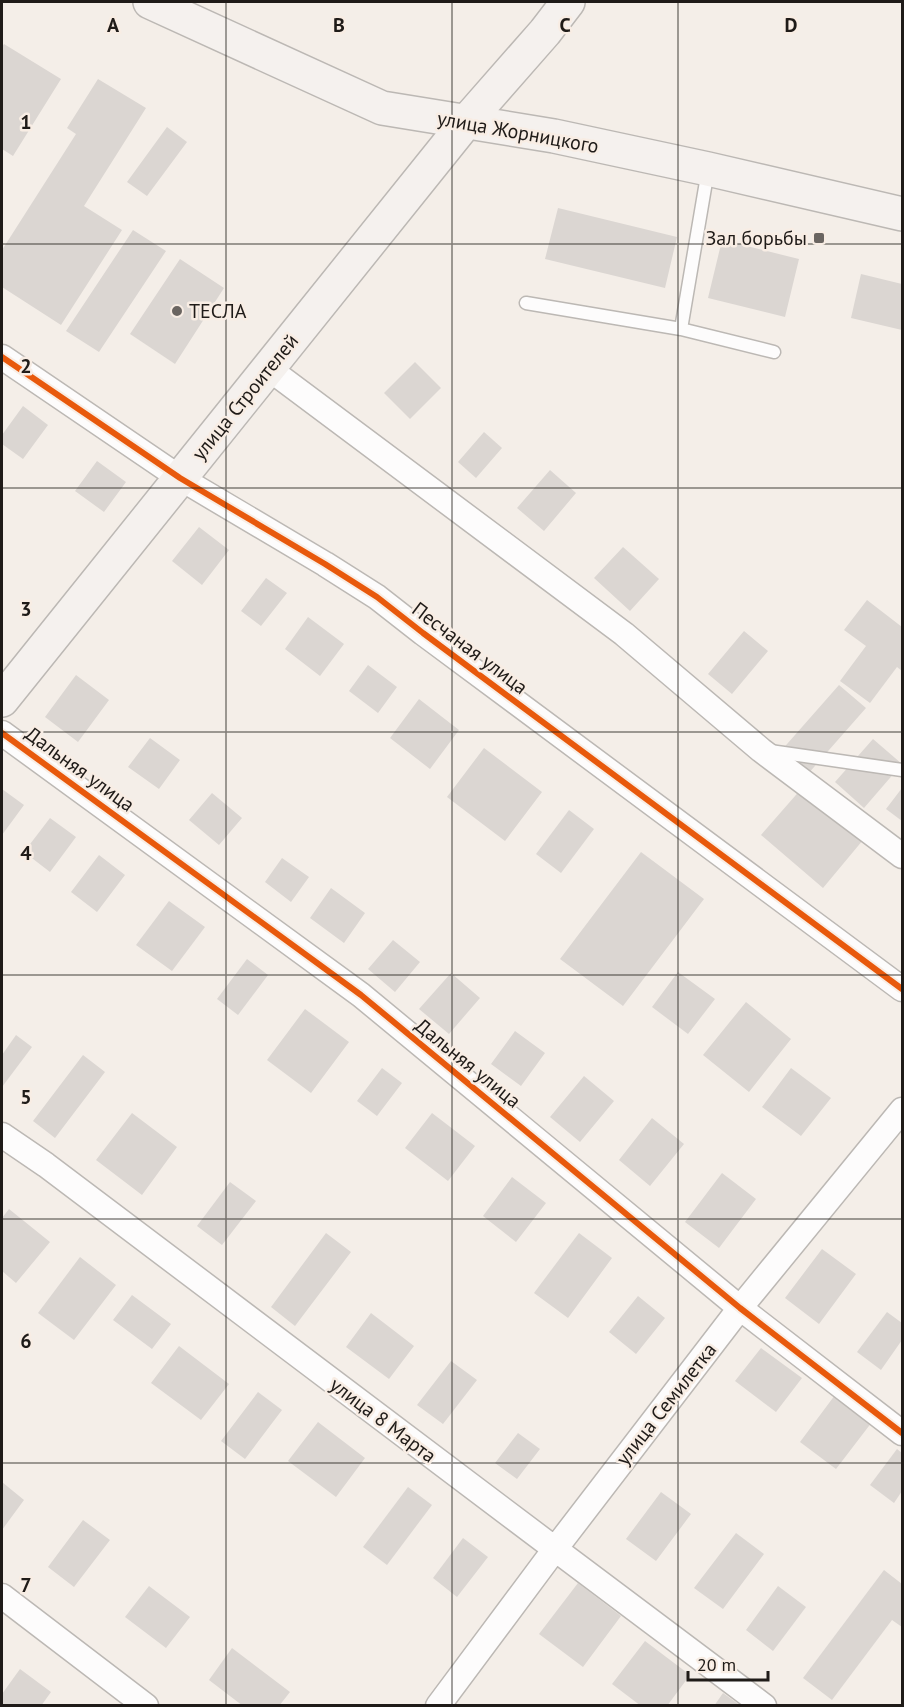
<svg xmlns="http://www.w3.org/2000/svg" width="904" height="1707" font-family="'PT Sans',sans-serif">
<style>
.building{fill:#dbd6d2}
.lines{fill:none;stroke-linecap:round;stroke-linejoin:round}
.lane-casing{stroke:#bcb8b4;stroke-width:15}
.street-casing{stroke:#bcb8b4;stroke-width:27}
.secondary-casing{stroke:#bcb8b4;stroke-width:36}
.lane{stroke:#fdfcfc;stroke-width:12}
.street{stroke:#fdfcfc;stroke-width:24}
.secondary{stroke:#f5f1ee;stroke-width:33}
.cycleway-casing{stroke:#f8ede4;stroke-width:10}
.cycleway{stroke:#e8590c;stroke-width:6}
.grid{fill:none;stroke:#1f1b18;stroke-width:1.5;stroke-opacity:0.55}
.poi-dot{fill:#6a6561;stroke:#f8ede4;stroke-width:2}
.labels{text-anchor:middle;stroke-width:5;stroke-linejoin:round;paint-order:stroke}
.street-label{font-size:20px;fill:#1f1b18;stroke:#f8ede4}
.poi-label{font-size:20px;fill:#1f1b18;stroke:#f8ede4;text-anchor:end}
.grid-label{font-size:20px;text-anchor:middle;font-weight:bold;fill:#1f1b18;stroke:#f8ede4;stroke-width:5;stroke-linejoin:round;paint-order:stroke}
</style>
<rect width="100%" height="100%" fill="#f4eee8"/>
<!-- building -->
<path class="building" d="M4 44 61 79 13 156 2 149V47Z
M98 79 146 108 84 206 122 230 61 325 2 287V250L76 134 67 128Z
M167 127 187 142 147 196 127 182Z
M558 208 677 237 665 288 545 259Z
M133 230 166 251 99 352 66 331Z
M722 240 799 259 785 317 708 298Z
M180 259 224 288 175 364 130 334Z
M861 274 902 284V330L851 318Z
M415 362 441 388 410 419 384 393Z
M23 406 48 425 23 459 2 444V435Z
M484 432 502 448 476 478 458 462Z
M97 461 126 482 104 512 75 491Z
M550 470 576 493 544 531 517 508Z
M199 527 229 550 202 585 172 561Z
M623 547 659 579 630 611 594 578Z
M266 578 287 593 261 626 241 611Z
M867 600 902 627V671L897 667 870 703 840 681 866 646 844 630Z
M308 617 344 644 320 676 285 649Z
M744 631 768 651 732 694 708 674Z
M368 665 397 687 378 713 349 691Z
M76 675 109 700 78 742 45 717Z
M839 685 866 708 807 775 780 752Z
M419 699 459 730 430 769 390 738Z
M150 738 180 760 159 789 128 767Z
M873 739 902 764 864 808 835 782Z
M484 748 542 792 505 841 447 797Z
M802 788 863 840 823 888 761 835Z
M902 788V821L886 809Z
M2 789 24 805 2 835Z
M212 793 242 818 219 845 189 820Z
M569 810 594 829 561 873 536 854Z
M50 818 76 837 50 872 24 852Z
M641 852 704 899 623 1006 560 959Z
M99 855 125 875 97 912 71 892Z
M282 858 309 877 291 902 265 882Z
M331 888 365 913 344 943 310 918Z
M169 901 205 927 172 971 136 945Z
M393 940 420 962 395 992 368 969Z
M247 959 268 975 238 1015 217 999Z
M678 972 715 999 688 1034 652 1007Z
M451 973 480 998 449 1034 419 1009Z
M746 1002 791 1039 749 1092 703 1055Z
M305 1009 349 1042 311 1093 267 1060Z
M515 1031 545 1053 521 1086 491 1064Z
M16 1035 32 1047 2 1087V1055Z
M83 1055 105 1072 55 1138 33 1121Z
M382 1068 402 1083 377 1116 357 1101Z
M791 1068 831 1098 801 1136 762 1107Z
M584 1076 614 1101 580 1142 550 1117Z
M132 1113 177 1147 142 1195 96 1160Z
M432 1113 475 1146 448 1181 405 1148Z
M652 1118 684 1144 650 1186 619 1160Z
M722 1173 756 1199 719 1248 685 1222Z
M512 1177 546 1203 516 1242 483 1216Z
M230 1182 256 1201 222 1245 197 1226Z
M9 1209 50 1242 16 1283 2 1271V1218Z
M326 1233 351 1252 295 1326 271 1307Z
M579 1233 612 1258 568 1318 534 1293Z
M822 1249 856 1274 819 1324 785 1298Z
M80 1257 116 1285 74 1340 38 1313Z
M132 1295 171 1324 152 1349 113 1320Z
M638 1296 665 1318 636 1354 609 1332Z
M887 1312 902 1323V1340L881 1370 857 1352Z
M371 1313 414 1346 389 1379 346 1347Z
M179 1346 229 1384 201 1420 151 1383Z
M761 1348 802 1378 776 1412 735 1381Z
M451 1361 477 1380 443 1424 417 1405Z
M258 1392 282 1410 245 1459 221 1441Z
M835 1395 872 1422 836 1469 800 1442Z
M318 1422 365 1458 336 1497 288 1461Z
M518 1433 540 1449 517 1479 495 1463Z
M897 1449 902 1453V1491L894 1503 870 1485Z
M2 1482 24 1500 2 1530Z
M408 1487 432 1505 387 1565 363 1547Z
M661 1492 691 1514 656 1561 626 1539Z
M83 1520 110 1540 74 1587 48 1567Z
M736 1533 764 1554 723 1609 694 1588Z
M463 1538 488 1557 457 1597 433 1578Z
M884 1570 902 1584V1627L892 1620 832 1700 803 1678Z
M578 1583 621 1616 583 1667 539 1634Z
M149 1586 190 1617 166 1648 125 1617Z
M778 1586 806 1607 773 1651 746 1630Z
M645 1641 690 1675 667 1706H641L612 1684Z
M232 1648 290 1692 279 1706H243L209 1680Z
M20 1669 51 1692 41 1706H2V1694Z
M723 1693 741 1706H714Z"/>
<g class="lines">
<!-- lane casing -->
<g class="lane-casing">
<path id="lane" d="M708 170 681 329 774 352
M526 303 681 329
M770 751 902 770"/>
</g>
<!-- street casing -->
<g class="street-casing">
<path id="street" d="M2 357 180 478 325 564 377 597 423 633 902 989
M268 368 624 634 761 750 902 856
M2 733 361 995 740 1308 902 1433
M2 1135 46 1165 555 1549 764 1706
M2 1596 146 1706
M438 1706 555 1549 740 1308 902 1110"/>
</g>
<!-- secondary casing -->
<g class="secondary-casing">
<path id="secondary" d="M150 2 382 108 554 136 708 169 902 214
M2 700 466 122 545 32 568 2"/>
</g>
<!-- lane -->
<use href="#lane" class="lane"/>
<!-- street -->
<use href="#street" class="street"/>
<!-- secondary -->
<use href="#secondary" class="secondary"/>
<!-- cycleway casing -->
<g class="cycleway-casing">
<path id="cycleway" d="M2 357 180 478 325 564 377 597 423 633 902 989
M2 733 361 995 740 1308 902 1433"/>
</g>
<!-- cycleway -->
<use href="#cycleway" class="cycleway"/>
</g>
<!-- grid -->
<path class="grid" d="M226 2V1706M452 2V1706M678 2V1706M2 244H902M2 488H902M2 732H902M2 975H902M2 1219H902M2 1463H902"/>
<!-- markers -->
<g class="poi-dot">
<rect x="813" y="232" width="12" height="12" rx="3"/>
<circle cx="177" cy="311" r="6"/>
</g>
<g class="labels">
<!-- street labels -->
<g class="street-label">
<text transform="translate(518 132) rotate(10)" y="7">улица Жорницкого</text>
<text transform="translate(245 397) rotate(-51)" y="7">улица Строителей</text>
<text transform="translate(470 648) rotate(37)" y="7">Песчаная улица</text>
<text transform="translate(80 769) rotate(36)" y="7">Дальняя улица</text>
<text transform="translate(468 1063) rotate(39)" y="7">Дальняя улица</text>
<text transform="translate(666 1404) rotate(-52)" y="7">улица Семилетка</text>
<text transform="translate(383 1420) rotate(37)" y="7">улица 8 Марта</text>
</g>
<!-- poi labels -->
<g class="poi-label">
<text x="807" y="245">Зал борьбы</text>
<text x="189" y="318" text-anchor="start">ТЕСЛА</text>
</g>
</g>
<g class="grid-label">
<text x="113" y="32">A</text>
<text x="339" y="32">B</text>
<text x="565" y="32">C</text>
<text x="791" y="32">D</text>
<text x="26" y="129">1</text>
<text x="26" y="373">2</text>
<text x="26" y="616">3</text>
<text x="26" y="860">4</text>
<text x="26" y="1104">5</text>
<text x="26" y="1348">6</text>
<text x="26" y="1592">7</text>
</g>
<!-- border -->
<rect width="904" height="1707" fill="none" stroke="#1f1b18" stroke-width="6"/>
<!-- scale -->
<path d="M688 1671v9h80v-9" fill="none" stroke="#1f1b18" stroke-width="3"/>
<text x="697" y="1671" font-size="18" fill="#1f1b18" stroke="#f8ede4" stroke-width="4.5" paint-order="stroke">20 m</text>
</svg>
